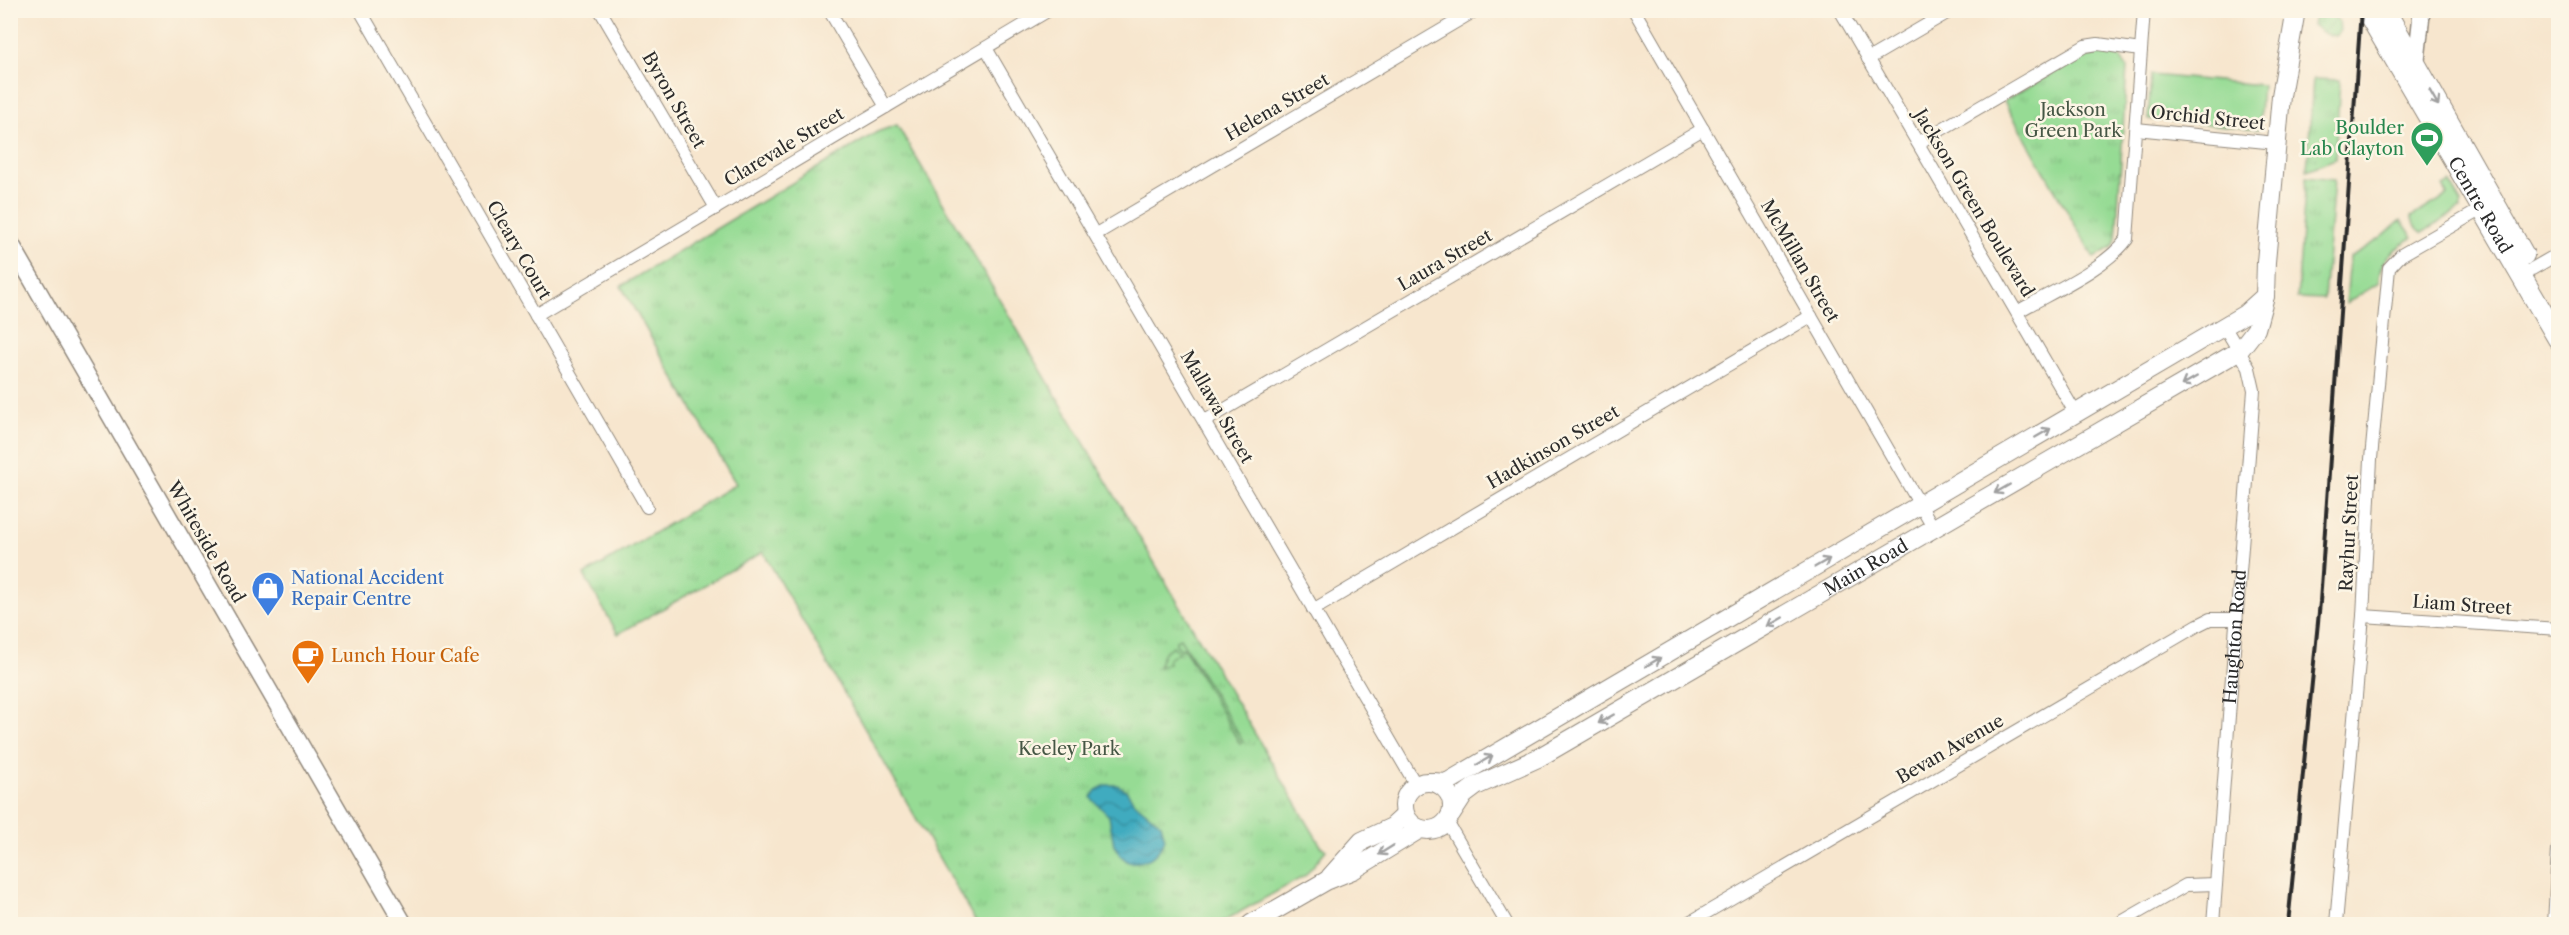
<svg xmlns="http://www.w3.org/2000/svg" width="2569" height="935" font-family="'Libre Caslon Text',serif">
<style>
.grass{fill:#96db94;stroke:#608360;stroke-width:1.5}
.park{fill:url(#park-tufts);stroke:#608360;stroke-width:1.5}
.garden{fill:url(#garden-furrows);stroke:#608360;stroke-width:1.5}
.water{fill:url(#water-waves);stroke:#356b75;stroke-width:1.5}
.lines{fill:none;stroke-linecap:round;stroke-linejoin:round}
.minor-casing{stroke:#91887c;stroke-width:14}
.tertiary-casing{stroke:#91887c;stroke-width:19}
.secondary-casing{stroke:#91887c;stroke-width:20}
.primary-casing{stroke:#91887c;stroke-width:22}
.minor{stroke:#fff;stroke-width:12}
.tertiary{stroke:#fff;stroke-width:16}
.secondary{stroke:#fff;stroke-width:18}
.primary{stroke:#fff;stroke-width:20}
.rail{stroke:#2b2b2b;stroke-width:4}
.oneway{stroke:#a0a0a0}
.labels{text-anchor:middle;stroke-width:5;stroke-linejoin:round;paint-order:stroke}
.street-label{font-size:18px;fill:#2b2b2b;stroke:#fcf5e5}
.park-label{font-size:18px;fill:#465745;stroke:#fcf5e5}
.leisure-label{font-size:18px;fill:#27864d;stroke:#fcf5e5;text-anchor:end}
.shop-label{font-size:18px;fill:#366cbe;stroke:#fcf5e5;text-anchor:start}
.food-label{font-size:18px;fill:#c56008;stroke:#fcf5e5;text-anchor:start}
</style>
<defs>
<pattern id="park-tufts" width="24" height="20" patternUnits="userSpaceOnUse" patternTransform="scale(1.5)"><rect width="24" height="20" fill="#96db94"/><path d="M3 7l-1-3M5 7V3M7 7l1-3M15 17l-1-3M17 17v-4M19 17l1-3" fill="none" stroke="#81bc80"/></pattern>
<pattern id="garden-furrows" width="10" height="10" patternUnits="userSpaceOnUse" patternTransform="scale(1.5)"><rect width="10" height="10" fill="#96db94"/><path d="M-1 1l2-2M0 10L10 0M9 11l2-2" fill="none" stroke="#81bc80"/></pattern>
<pattern id="water-waves" width="16" height="10" patternUnits="userSpaceOnUse" patternTransform="scale(1.5)"><rect width="16" height="10" fill="#3fabbf"/><path d="M0 5q4-4 8 0t8 0" fill="none" stroke="#358b9b"/></pattern>
</defs>
<rect width="100%" height="100%" fill="#fcf5e5"/>
<filter id="ink" filterUnits="userSpaceOnUse"><feTurbulence type="fractalNoise" baseFrequency=".0167" numOctaves="2"/><feDisplacementMap in="SourceGraphic" scale="12" xChannelSelector="R" yChannelSelector="G"/><feConvolveMatrix kernelMatrix="1 2 1 2 8 2 1 2 1" color-interpolation-filters="sRGB"/></filter>
<filter id="wash" filterUnits="userSpaceOnUse"><feTurbulence type="fractalNoise" baseFrequency=".008" numOctaves="4" result="noise"/><feDisplacementMap in="SourceGraphic" scale="24" xChannelSelector="R" yChannelSelector="G"/><feGaussianBlur stdDeviation="1.35" result="paint"/><feColorMatrix in="noise" values="0 0 0 0 0 0 0 0 0 0 0 0 0 0 0 0 0 1.4 0 .05"/><feComposite in="paint" operator="in"/></filter>
<g filter="url(#wash)">
<rect width="100%" height="100%" fill="#f7e6ce"/>
<!-- grass -->
<path class="grass" d="M2151 75 2262 85 2259 129 2148 119Z
M2450 183 2462 203 2460 209 2422 233 2418 230 2411 217 2448 195 2443 187Z
M2401 220 2413 237C2395 249 2378 258 2379 283L2346 303 2350 257 2380 239Z"/>
<!-- park -->
<path class="park" d="M2103 51 2119 56 2127 67 2116 238 2113 246 2094 258 2004 101 2083 55Z
M2313 79 2340 80 2335 159 2307 170Z
M897 125 1321 846 1326 850 1305 876 1218 924H977L763 552 618 634 584 575 736 484 621 286 877 132Z
M2306 177 2334 180 2324 299 2297 298Z"/>
<!-- garden -->
<path class="garden" d="M2321 11 2332 15 2339 22 2340 32 2336 36 2325 34 2313 25 2316 13Z
M1180 638 1243 742 1240 744 1184 648 1181 650 1176 644V640Z
M1173 646 1179 652 1168 659 1169 663 1158 667 1164 652Z"/>
<!-- water -->
<path class="water" d="M1106 785H1117L1125 789 1134 802 1161 824 1165 839C1158 856 1147 864 1128 862L1120 855 1114 845 1109 816 1091 798 1096 790Z"/>
</g>
<g filter="url(#ink)">
<g class="lines">
<!-- minor casing -->
<g class="minor-casing">
<g id="minor">
<path d="M360 10 647 507"/>
<path d="M600 10 716 208"/>
<path d="M829 10 886 107"/>
<path d="M1634 10 1934 529"/>
<path d="M1840 10 2076 414"/>
<path d="M986 48 1416 785"/>
<path d="M1868 59 1952 10"/>
<path d="M2136 129 2276 143"/>
<path d="M1918 143 2085 46 2098 44 2141 50"/>
<path d="M1096 234 1476 10"/>
<path d="M2532 269 2558 254"/>
<path d="M2017 312C2051 292 2105 269 2127 239L2144 10"/>
<path d="M536 315 1049 10"/>
<path d="M1205 421 1703 129"/>
<path d="M1313 610 1811 316"/>
<path d="M2363 616 2558 629"/>
<path d="M1447 822 1507 924"/>
<path d="M1687 924 2198 625 2210 619H2235"/>
<path d="M2118 924 2186 885 2216 884"/>
<path id="s1" d="M2213 924 2254 390 2249 368 2224 326"/>
<path d="M2336 924 2363 616 2371 459 2389 268 2401 255 2487 206"/>
<path d="M2554 924 2558 849"/>
</g>
</g>
<!-- tertiary casing -->
<g class="tertiary-casing">
<path id="tertiary" d="M2416 65 2421 19 2420 10
M10 242 404 924"/>
</g>
<!-- secondary casing -->
<g class="secondary-casing">
<g id="secondary">
<circle cx="1428" cy="806" r="24"/>
<path d="M1433 782 1446 783 2245 314 2265 296"/>
<path id="s2" d="M1451 815 1464 795 1476 786 1538 758 2239 351 2256 329 2265 296 2266 262 2281 96 2296 10"/>
<path d="M1330 877 1362 841 1392 827 1405 815"/>
<path d="M1251 924 1326 881 1353 870 1420 829"/>
</g>
</g>
<!-- primary casing -->
<g class="primary-casing">
<g id="primary">
<path id="s3" d="M2366 10 2558 339"/>
<path d="M2385 10 2524 255"/>
</g>
</g>
<!-- minor -->
<use href="#minor" class="minor"/>
<!-- tertiary -->
<use href="#tertiary" class="tertiary"/>
<!-- secondary -->
<use href="#secondary" class="secondary"/>
<!-- primary -->
<use href="#primary" class="primary"/>
<!-- rail -->
<path class="rail" d="M2288 924 2320 602 2361 10"/>
</g>
<!-- one-way arrows -->
<defs><path id="oneway-shaft" d="M-6 0H5M1.5-3L5.5 0L1.5 3" fill="none" stroke-width="1.6" stroke-linecap="round" stroke-linejoin="round" transform="scale(1.5)"/></defs>
<g class="oneway">
<use href="#oneway-shaft" transform="translate(2434 98) rotate(60)"/>
<use href="#oneway-shaft" transform="translate(2189 381) rotate(150)"/>
<use href="#oneway-shaft" transform="translate(2043 433) rotate(-30)"/>
<use href="#oneway-shaft" transform="translate(2002 489) rotate(150)"/>
<use href="#oneway-shaft" transform="translate(1822 563) rotate(-30)"/>
<use href="#oneway-shaft" transform="translate(1775 622) rotate(150)"/>
<use href="#oneway-shaft" transform="translate(1653 662) rotate(-30)"/>
<use href="#oneway-shaft" transform="translate(1606 719) rotate(150)"/>
<use href="#oneway-shaft" transform="translate(1485 760) rotate(-30)"/>
<use href="#oneway-shaft" transform="translate(1386 850) rotate(148)"/>
</g>
</g>
<!-- icons -->
<defs>
<g id="stadium-pin" transform="scale(1.725)"><path d="M0 17L-7.5 6A9.5 9.5 0 1 1 7.5 6Z" fill="#2e9e5b" stroke="#fcf5e5"/><path d="M0-5a6.5 5 0 1 0 0 10a6.5 5 0 1 0 0-10ZM-3.5-1.8h7v3.6h-7Z" fill="#fff"/></g>
<g id="shop-pin" transform="scale(1.725)"><path d="M0 17L-7.5 6A9.5 9.5 0 1 1 7.5 6Z" fill="#3f7fe0" stroke="#fcf5e5"/><path d="M-5-2.5h2.3a2.7 3.5 0 0 1 5.4 0H5L5.5 6h-11ZM-1.5-2.5h3a1.5 2.3 0 0 0-3 0Z" fill="#fff"/></g>
<g id="cafe-pin" transform="scale(1.725)"><path d="M0 17L-7.5 6A9.5 9.5 0 1 1 7.5 6Z" fill="#e8710a" stroke="#fcf5e5"/><path d="M-5.5-4.5H6V0H3Q3 3.5 0 3.5H-2.5Q-5.5 3.5-5.5 0ZM3-3.2v2h1.7v-2ZM-6 4.5H4V6H-6Z" fill="#fff"/></g>
</defs>
<g fill-rule="evenodd">
<use href="#stadium-pin" x="2427" y="138"/>
<use href="#shop-pin" x="268" y="588"/>
<use href="#cafe-pin" x="308" y="656"/>
</g>
<g class="labels">
<!-- street labels -->
<g class="street-label">
<text transform="translate(674 100) rotate(60)" y="6">Byron Street</text>
<text transform="translate(1277 107) rotate(-30)" y="6">Helena Street</text>
<text transform="translate(2208 118) rotate(6)" y="6">Orchid Street</text>
<text transform="translate(784 147) rotate(-31)" y="6">Clarevale Street</text>
<text transform="translate(1974 203) rotate(59)" y="6">Jackson Green Boulevard</text>
<text dy="6" stroke="none"><textPath href="#s3" startOffset="226">Centre Road</textPath></text>
<text transform="translate(519 250) rotate(60)" y="6">Cleary Court</text>
<text transform="translate(1445 260) rotate(-30)" y="6">Laura Street</text>
<text transform="translate(1800 261) rotate(60)" y="6">McMillan Street</text>
<text transform="translate(1217 407) rotate(60)" y="6">Mallawa Street</text>
<text transform="translate(1553 447) rotate(-30)" y="6">Hadkinson Street</text>
<text transform="translate(2349 533) rotate(-87)" y="6">Rayhur Street</text>
<text transform="translate(206 542) rotate(60)" y="6">Whiteside Road</text>
<text dy="6" stroke="none"><textPath href="#s2" startOffset="486">Main Road</textPath></text>
<text transform="translate(2462 605) rotate(4)" y="6">Liam Street</text>
<text dy="6" stroke="none"><textPath href="#s1" startOffset="288">Haughton Road</textPath></text>
<text transform="translate(1950 749) rotate(-30)" y="6">Bevan Avenue</text>
</g>
<!-- park labels -->
<g class="park-label">
<text x="2073" y="116">Jackson<tspan x="2073" dy="21">Green Park</tspan></text>
<text x="1069" y="755">Keeley Park</text>
</g>
<!-- leisure labels -->
<g class="leisure-label">
<text x="2404" y="134">Boulder<tspan x="2404" dy="21">Lab Clayton</tspan></text>
</g>
<!-- shop labels -->
<g class="shop-label">
<text x="291" y="584">National Accident<tspan x="291" dy="21">Repair Centre</tspan></text>
</g>
<!-- food labels -->
<g class="food-label">
<text x="331" y="662">Lunch Hour Cafe</text>
</g>
</g>
<!-- margin -->
<rect width="2569" height="935" fill="none" stroke="#fcf5e5" stroke-width="36"/>
</svg>
